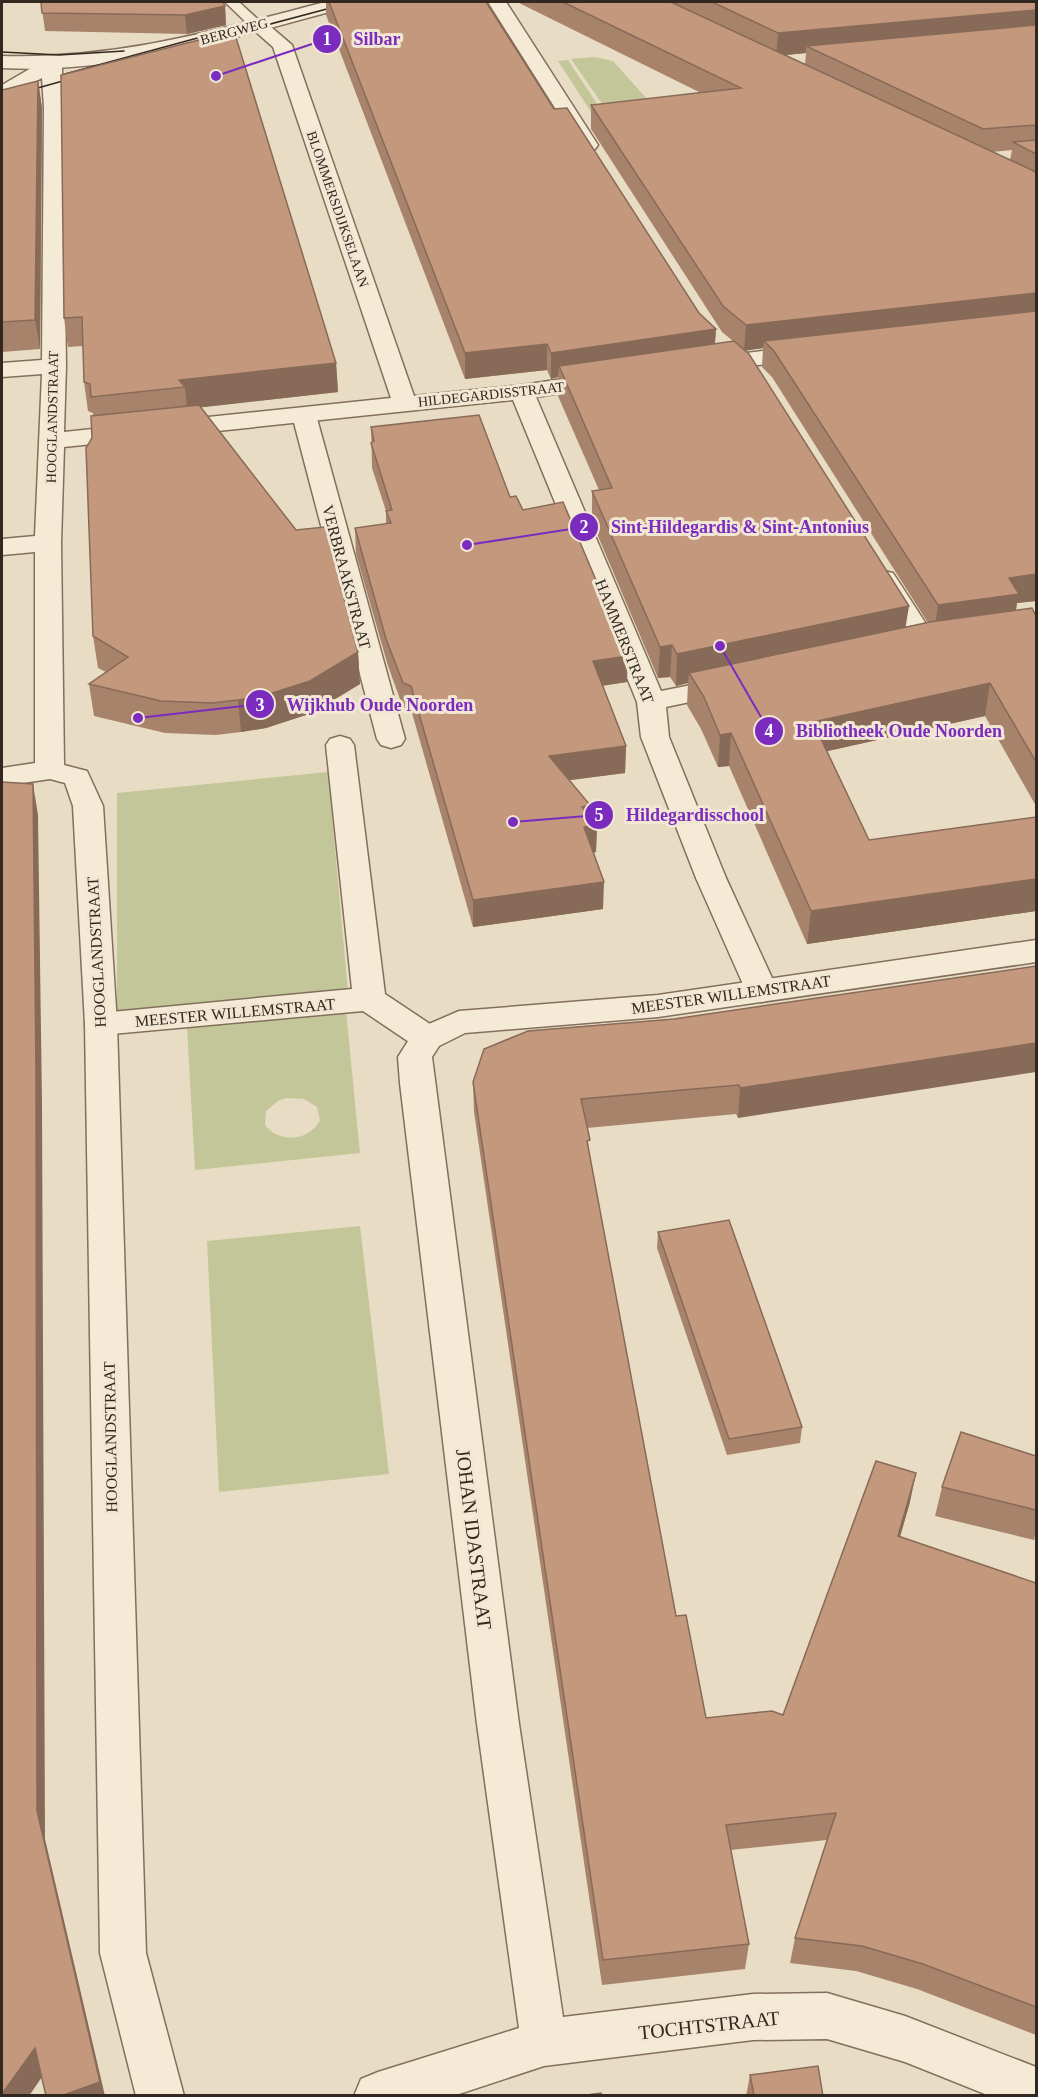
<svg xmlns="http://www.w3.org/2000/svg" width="1038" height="2097" font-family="'Times New Roman',serif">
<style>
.green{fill:#c3c699;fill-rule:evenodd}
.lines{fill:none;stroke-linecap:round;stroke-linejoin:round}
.service-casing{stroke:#826f5c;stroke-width:3}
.pedestrian-casing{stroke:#826f5c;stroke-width:3}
.minor-casing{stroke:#826f5c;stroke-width:3}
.tertiary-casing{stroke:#826f5c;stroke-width:3}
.service{fill:#f5ead6;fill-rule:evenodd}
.pedestrian{fill:#f5ead6;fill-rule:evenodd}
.minor{fill:#f5ead6;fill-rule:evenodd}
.tertiary{fill:#f5ead6;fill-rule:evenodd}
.tram{stroke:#33281f;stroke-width:1.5}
.wall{fill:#a8836c;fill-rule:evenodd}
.shaded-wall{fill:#886a58}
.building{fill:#c3987d;stroke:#886a58;stroke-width:1.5}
.labels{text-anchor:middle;stroke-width:6;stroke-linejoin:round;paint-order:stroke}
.far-street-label{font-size:14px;fill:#33281f;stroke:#f1e7d3}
.street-label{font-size:16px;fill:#33281f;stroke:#f1e7d3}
.near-street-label{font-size:20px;fill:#33281f;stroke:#f1e7d3}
.leader{fill:none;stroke:#7b2cbf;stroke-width:2}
.callout-dot{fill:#7b2cbf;stroke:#f1e7d3;stroke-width:2}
.mark-label{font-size:18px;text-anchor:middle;font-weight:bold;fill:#fff}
.callout-label{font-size:18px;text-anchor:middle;font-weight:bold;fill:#7b2cbf;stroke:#f1e7d3;stroke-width:6;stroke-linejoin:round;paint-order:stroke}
</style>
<rect width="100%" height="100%" fill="#e9dcc4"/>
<!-- green -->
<path class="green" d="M595 57 613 61 657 110 609 114 571 59Z
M568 60 604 114 593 115 558 61Z
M328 772 348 992 117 1015V793Z
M346 1011 360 1153 195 1170 187 1028ZM286 1098 304 1099 317 1107 320 1120C309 1142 279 1143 265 1125L266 1111 278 1101Z
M360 1226 389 1474 219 1492 207 1241Z"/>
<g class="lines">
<!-- service casing -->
<g class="service-casing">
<path id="service" d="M225 2H239L264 25 257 29 252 28Z"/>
</g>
<!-- pedestrian casing -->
<g class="pedestrian-casing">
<path id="pedestrian" d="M304 408 313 410 316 415 405 739 401 745 391 748 381 745 377 739 292 415 295 410Z
M340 736 350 739 354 745 385 994 439 1030 443 1038 439 1046 427 1050 415 1046 363 1011 101 1035 89 1032 85 1024 89 1016 101 1013 352 989 326 745 330 739Z
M711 868 722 871 726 878 778 991 773 999 762 1002 751 999 746 991 696 878 700 871Z"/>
</g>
<!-- minor casing -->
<g class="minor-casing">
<path id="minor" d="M488 2H506L598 145 595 149 588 151 581 149Z
M257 19 264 21 292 45 414 396 522 385 603 373 611 375 615 380 611 385 536 397 661 691 732 677 742 679 746 685 742 691 666 707 669 737 726 878 722 885 711 888 700 885 696 878 641 737 637 702 513 400 64 447 61 543 64 765 87 771 103 806 117 1024 146 1953 184 2096H136L100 1953 85 1024 73 806 65 783 50 779 2 786V768L35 763V552L2 555V539L35 536 42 374 2 377V363L42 360 44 108 42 78 2 99V85L45 60H59L62 64 66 366 64 432 391 398 273 47 248 25 250 21Z
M808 345 816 347 820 352 816 357 708 372 700 370 696 365 700 360 708 358Z
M884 571 893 573 897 579 939 644 935 650 925 652 915 650 911 644 871 579 875 573Z
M1036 940V962L658 1017 465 1033 439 1046 432 1057 519 1724 563 2017 753 1994 827 1993 905 2016 1036 2067V2096H990L905 2062 827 2039 753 2040 544 2066 453 2096H354L361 2079 378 2072 519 2028 477 1724 400 1083 398 1057 415 1030 459 1011 658 995Z"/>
</g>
<!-- tertiary casing -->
<g class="tertiary-casing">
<path id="tertiary" d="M325 2H353L351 6C236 37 122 74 2 68V56C119 59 213 31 325 2Z"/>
</g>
<!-- service -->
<use href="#service" class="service"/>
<!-- pedestrian -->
<use href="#pedestrian" class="pedestrian"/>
<!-- minor -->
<use href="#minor" class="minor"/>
<!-- tertiary -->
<use href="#tertiary" class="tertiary"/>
<!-- tram -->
<path class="tram" d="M218 38 353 2
M2 52 59 55 124 51
M65 74 227 30
M2 98 77 77"/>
</g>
<!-- wall -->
<path class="wall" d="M41 2 225 6 226 25 187 34 45 31Z
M326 2H486L554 109 699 313 716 329 715 344 733 341 722 332 591 129V105L701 93 517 2H1036V601L1017 603 1016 610 1036 616V806L985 716 827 751 869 840 1036 817V911L807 944 729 766 718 767 701 729 687 705 688 683 676 686 670 677 658 678 592 522V491L599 490 558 396V377L551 379 547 370 465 379 326 15ZM806 53 805 64 786 55ZM1012 150 1010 160 992 152ZM763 348 762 367 772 377 928 623 906 627 746 350Z
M61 75 336 363 338 392 201 407 358 652 360 684 312 713 266 728 241 732 216 735 165 733 94 716 89 684 106 672 98 668 93 636V413L88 411 84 382 83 346 68 347 64 318Z
M38 81 42 108 40 349 2 352V90Z
M371 427 510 497 523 510 627 682 602 686 626 746 625 773 569 780 589 816 597 825 596 852 593 853 603 909 473 927 412 713 404 710 388 666 356 554 355 528 386 524V511L372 468Z
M1036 966 738 1118 736 1114 587 1128 589 1153 676 1616 706 1718 783 1715 910 1502 900 1537 1036 1583V2035L917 1989 856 1971 790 1963 795 1938 827 1840 730 1850 749 1944 745 1969 602 1985 474 1112 473 1082 674 1019Z
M658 1232 802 1427 800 1443 727 1455 657 1248Z
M1036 1456V1531L1034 1540 935 1516 942 1487Z
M750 2075 823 2096H746Z"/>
<!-- shaded-wall -->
<path class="shaded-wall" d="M225 6 226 25 187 34 185 15Z
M1036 10V32L806 46V53L776 56 778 33Z
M38 81 42 108 40 349 35 320Z
M1036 293V318L764 341 763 348 744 351 746 325Z
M716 329 714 354 559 366 558 377 551 379V353Z
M547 344V370L465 379V353Z
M336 363 338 392 187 409 185 387 179 380Z
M1036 574V601L1017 603 1014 621 934 633 938 605 1009 578Z
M909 606 904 637 689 673 688 683 676 686 677 654Z
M672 645 670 677 658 678 660 647Z
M358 652 360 684 312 713 266 728 241 732 238 700Z
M628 656 627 682 592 687 593 661Z
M990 683 985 716 810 755 813 722Z
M731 733 729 766 718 767 720 735Z
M626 746 625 773 548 783 549 756Z
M33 784 38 815 42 1104 45 1839 105 2096H61L37 1811Z
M590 805 589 826 597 825 596 852 583 854 582 807Z
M1036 879V911L807 944 811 911Z
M604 882 603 909 473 927V900Z
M1036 1043V1072L738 1118 740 1088Z
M916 1473 910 1502 892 1564 898 1536Z
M35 2048 44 2074 29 2096H2V2094Z"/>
<!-- building -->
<path class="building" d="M41 2H223L225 6 185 15 42 13Z
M329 2H486L554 109 567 108 699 313 716 329 551 353 547 344 465 353Z
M563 2H671L1036 172V293L746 325 723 306 591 105 741 88Z
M712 2H1036V10L778 33Z
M1036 25V125L983 129 806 46Z
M234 31 336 363 179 380 185 387 91 397 90 384 84 382 82 317 64 318 61 75Z
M38 81 35 320 2 322V90Z
M1036 140V154L1013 142Z
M1036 311V574L1009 578 1019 594 938 605 774 351 764 341Z
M734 341 749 354 909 606 677 654 672 645 660 647 592 491 612 488 559 366Z
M199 405 296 530 325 527 358 652 310 681 263 696 238 700 212 703 161 701 89 684 128 657 93 636 86 448 92 438 91 416Z
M479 415 510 497 516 496 523 510 563 502 628 656 593 661 626 746 549 756 590 805 582 807 597 825 584 827 604 882 473 900 411 686 403 683 386 639 355 528 391 523 386 511 392 510 371 443 374 441 371 427Z
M1032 608 1036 616V762L990 683 813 722 869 840 1036 817V879L811 911 731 733 720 735 704 697 689 673 930 622Z
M2 782 33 784 36 1073 37 1811 100 2082 61 2096H46L35 2048 2 2094Z
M1036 966V1043L740 1088 739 1085 581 1099 590 1140 587 1141 676 1616 686 1615 706 1718 772 1711 783 1715 876 1461 916 1473 898 1536 1036 1583V2007L923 1964 862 1946 795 1938 836 1813 726 1825 749 1944 603 1960 473 1082 484 1049 528 1031 674 1019Z
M729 1220 802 1427 729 1439 658 1232Z
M961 1432 1036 1456V1510L942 1487Z
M818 2066 823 2096H749L754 2095 750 2075Z
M601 2093 602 2096H579Z"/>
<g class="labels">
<!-- far-street labels -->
<g class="far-street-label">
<text transform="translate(234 31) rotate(-15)" y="5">BERGWEG</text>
<text transform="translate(338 209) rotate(71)" y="5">BLOMMERSDIJKSELAAN</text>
<text transform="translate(491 394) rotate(-6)" y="5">HILDEGARDISSTRAAT</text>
<text transform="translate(52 417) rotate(-89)" y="5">HOOGLANDSTRAAT</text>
</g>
<!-- street labels -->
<g class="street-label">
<text transform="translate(347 577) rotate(75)" y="6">VERBRAAKSTRAAT</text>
<text transform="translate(625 641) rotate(68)" y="6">HAMMERSTRAAT</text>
<text transform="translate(96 952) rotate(-93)" y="6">HOOGLANDSTRAAT</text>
<text transform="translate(731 994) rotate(-8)" y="6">MEESTER WILLEMSTRAAT</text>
<text transform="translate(235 1012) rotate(-5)" y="6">MEESTER WILLEMSTRAAT</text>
<text transform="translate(110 1437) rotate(-91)" y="6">HOOGLANDSTRAAT</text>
</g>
<!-- near-street labels -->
<g class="near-street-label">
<text transform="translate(474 1539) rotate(83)" y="7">JOHAN IDASTRAAT</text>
<text transform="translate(709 2025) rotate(-6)" y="7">TOCHTSTRAAT</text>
</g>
</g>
<!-- callouts -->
<path class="leader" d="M216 76L327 39M467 545L584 527M138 718L260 704M720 646L769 731M513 822L599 815"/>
<g class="callout-dot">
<circle cx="216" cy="76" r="6"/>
<circle cx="467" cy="545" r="6"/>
<circle cx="138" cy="718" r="6"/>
<circle cx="720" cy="646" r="6"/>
<circle cx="513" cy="822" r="6"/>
<circle cx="327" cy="39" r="15"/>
<circle cx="584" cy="527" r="15"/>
<circle cx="260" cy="704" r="15"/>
<circle cx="769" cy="731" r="15"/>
<circle cx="599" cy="815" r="15"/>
</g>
<g class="mark-label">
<text x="327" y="45">1</text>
<text x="584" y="533">2</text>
<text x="260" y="711">3</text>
<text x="769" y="737">4</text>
<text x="599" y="821">5</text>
</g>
<g class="callout-label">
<text x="377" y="45">Silbar</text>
<text x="740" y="533">Sint-Hildegardis &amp; Sint-Antonius</text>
<text x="380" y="711">Wijkhub Oude Noorden</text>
<text x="899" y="737">Bibliotheek Oude Noorden</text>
<text x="695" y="821">Hildegardisschool</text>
</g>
<!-- border -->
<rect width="1038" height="2097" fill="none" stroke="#33281f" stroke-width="6"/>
</svg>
